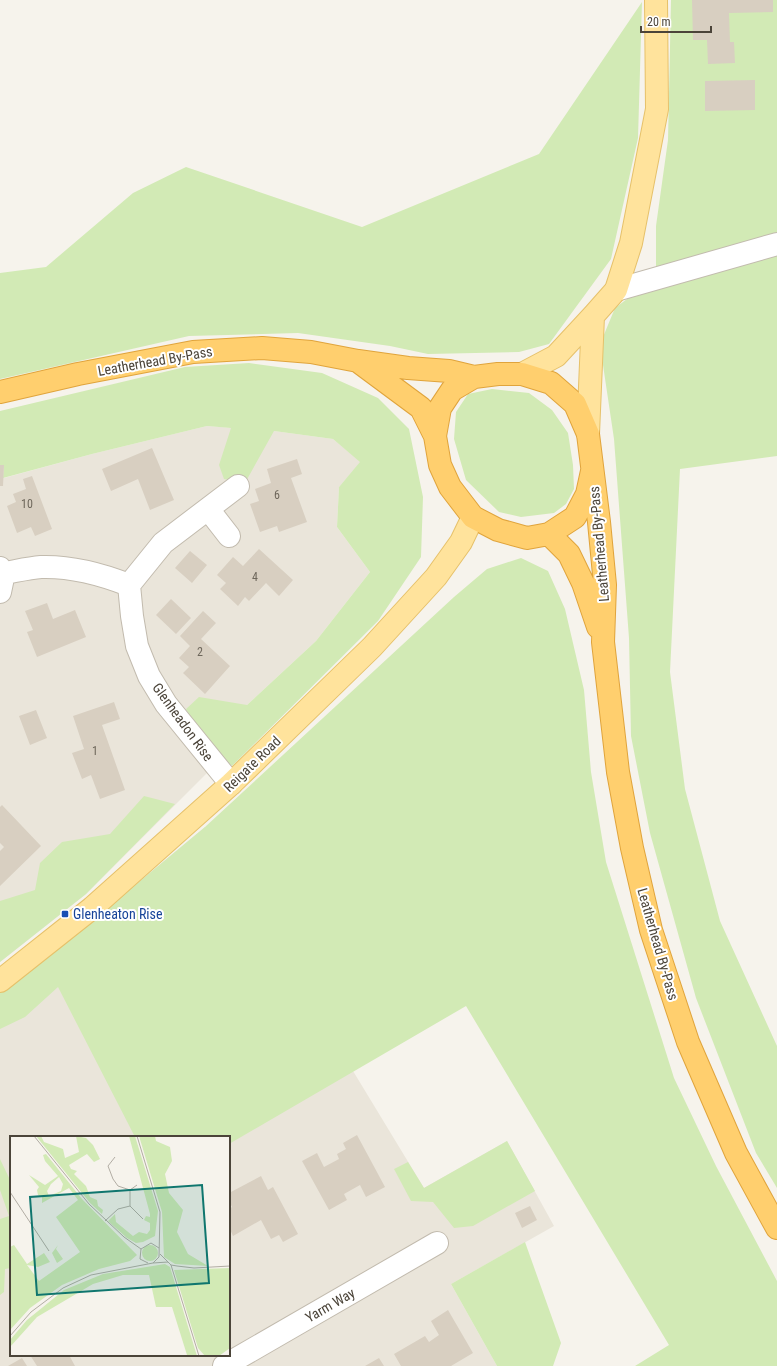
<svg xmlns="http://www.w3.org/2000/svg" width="777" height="1366" font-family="'Roboto Condensed',sans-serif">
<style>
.residential{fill:#eae5da;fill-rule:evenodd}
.green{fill:#d2eab5}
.building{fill:#d8cfc1}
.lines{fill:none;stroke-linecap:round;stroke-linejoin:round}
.minor-casing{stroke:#c2bbae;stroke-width:24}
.major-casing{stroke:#e6c16a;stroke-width:24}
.highway-casing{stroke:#e0a43c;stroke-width:24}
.minor{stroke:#fff;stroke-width:22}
.major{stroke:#ffe39c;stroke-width:22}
.highway{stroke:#ffcf6e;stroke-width:22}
.transit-dot{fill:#1a4fb4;stroke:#fff;stroke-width:1.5}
.labels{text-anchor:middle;stroke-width:4;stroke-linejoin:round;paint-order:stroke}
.number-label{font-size:12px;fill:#6e675b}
.street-label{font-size:14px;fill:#4b4439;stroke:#fff}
.transit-label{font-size:14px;fill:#164399;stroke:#fff;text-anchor:start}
.inset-road{fill:none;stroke:#b2ada4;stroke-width:1}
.view{fill:#0f766e;fill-opacity:0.15;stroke:#0f766e;stroke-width:2}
.inset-edge{fill:none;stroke:#4b4439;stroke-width:2}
</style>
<rect width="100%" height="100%" fill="#f6f3ec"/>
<!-- residential -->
<path class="residential" d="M207 426 274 431 333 439 361 462 339 487 337 527 370 572 316 641 247 705 221 759 86 894 0 962V465H4V478L92 454Z
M205 827 424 1188 507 1141 554 1226 451 1284 497 1366H0V993L44 961ZM11 1137H229V1355H11Z"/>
<!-- green -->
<path class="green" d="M671 0H777V237L656 269V226L668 140Z
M642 2 638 138 611 259 549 344 519 352 428 354 390 346 298 333 189 336 0 379V273L46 267 133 193 186 167 362 227 539 154Z
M777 253V456L680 469 670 672 685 789 720 921 777 1046V1188L756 1153 696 998 650 833 631 736 629 638 614 439 603 365V337L615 308 631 296Z
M249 363 322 373 378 398 409 429 423 497 421 557 378 621 232 766 205 744 186 709 199 697 247 705 316 641 370 572 337 527 339 487 360 462 333 439 274 431 245 483 224 479 219 465 231 428 207 426 92 454 3 478 4 465H0V411L185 367Z
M492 389 529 393 552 410 568 433 573 465 574 489 566 504 554 513 521 517 499 512 466 480 454 439 456 412 468 394Z
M521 558 548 571 565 609 584 690 591 772 606 862 674 1078 716 1166 777 1281V1366H635L669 1345 466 1006 229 1144V1137H135L58 987 25 1017 0 1029V993L44 961 205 827 454 597 487 569Z
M144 796 175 804 86 894 0 962V901L35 890 40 863 62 842 110 834Z
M507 1141 535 1191 473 1226 454 1228 433 1202 411 1201 394 1169 408 1162 424 1188Z
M0 1159 11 1182V1268L5 1269 4 1292 0 1295V1219L9 1216 0 1190Z
M525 1242 561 1343 553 1366H497L451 1284Z"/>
<!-- building -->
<path class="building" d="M692 0H773V12L729 13 730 42H734L735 63 708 64 707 40H693Z
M755 80V110L705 111V81Z
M152 448 174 500 150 510 138 479 111 491 102 469Z
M297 459 302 474 291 478 307 522 279 532 277 526 260 532 250 504 259 501 255 489 271 483 267 469Z
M0 465H4L3 486H0Z
M32 476 52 529 35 536 31 527 17 533 7 506 16 502 13 494 26 489 23 479Z
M259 549 293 580 279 596 266 583 249 601 245 597 238 606 220 589 226 583 217 575 233 557 243 566Z
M190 551 207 565 192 583 175 568Z
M171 599 191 618 176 634 156 615Z
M47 603 53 619 75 610 86 637 37 657 27 632 33 630 25 611Z
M203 611 216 623 201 639 230 666 205 694 183 673 189 667 179 658 190 646 180 636Z
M114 702 120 719 102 725 125 790 100 799 91 775 82 779 72 753 84 749 73 716Z
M36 710 47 738 30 745 19 716Z
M2 805 41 846 0 886V851L4 847 0 843V807Z
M357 1135 385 1187 366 1197 360 1185 344 1194 347 1200 329 1210 302 1161 317 1153 324 1167 339 1159 337 1154 346 1149 343 1143Z
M261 1176 268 1190 273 1187 298 1234 283 1242 279 1235 271 1239 261 1220 233 1236 229 1227V1209L232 1207 229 1201V1193Z
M530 1206 537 1220 522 1228 515 1213Z
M448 1310 473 1353 451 1366H401L394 1354 425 1336 429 1342 439 1335 431 1321Z
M30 1355H69L75 1366H37Z
M22 1358 27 1366H8Z
M379 1358 384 1366H365Z"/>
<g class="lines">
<!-- minor casing -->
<g class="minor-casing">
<path id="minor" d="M616 290 777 244
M208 509 229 536
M0 568 4 573C16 571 29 568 41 567 72 566 101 574 129 585L132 616 137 646 149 676 166 704 231 784
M129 585 163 543 238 486
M0 592 4 573
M224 1366 437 1243"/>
</g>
<!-- major casing -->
<g class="major-casing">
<path id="major" d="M522 374 556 356 593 316 616 290 631 243 657 109 656 0
M588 434 593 316
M0 981 92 908 231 784 372 647 436 577 461 542 473 517"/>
</g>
<!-- highway casing -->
<g class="highway-casing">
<path id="highway" d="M359 362 421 408 435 436
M0 392 78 374 193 352 262 348 311 352 358 361 408 368 449 371 474 377
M592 471 587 494 575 517 549 534 527 538 498 530 473 517 450 487 440 465 435 436 440 408 452 390 474 377 498 374H522L551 383 575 404 588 434 599 522 605 585 603 642 618 772 632 848 651 930 688 1042 736 1153 777 1228
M549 534 569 554 583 583 598 627"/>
</g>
<!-- minor -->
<use href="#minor" class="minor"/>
<!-- major -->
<use href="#major" class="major"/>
<!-- highway -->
<use href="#highway" class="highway"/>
</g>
<!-- markers -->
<rect class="transit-dot" x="61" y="910" width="8" height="8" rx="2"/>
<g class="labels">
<!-- number labels -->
<g class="number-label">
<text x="277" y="499">6</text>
<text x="27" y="508">10</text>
<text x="255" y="581">4</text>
<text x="200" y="656">2</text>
<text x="95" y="755">1</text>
</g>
<!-- street labels -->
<g class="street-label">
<text transform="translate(155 361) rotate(-10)" y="5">Leatherhead By-Pass</text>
<text transform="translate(599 544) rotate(-95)" y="5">Leatherhead By-Pass</text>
<text transform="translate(183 722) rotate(54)" y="5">Glenheadon Rise</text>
<text transform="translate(252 764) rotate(-44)" y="5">Reigate Road</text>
<text transform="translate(658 944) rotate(74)" y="5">Leatherhead By-Pass</text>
<text transform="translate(330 1305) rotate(-30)" y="5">Yarm Way</text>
</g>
<!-- transit labels -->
<g class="transit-label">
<text x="73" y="919">Glenheaton Rise</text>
</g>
</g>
<!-- overview -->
<g transform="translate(10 1136)">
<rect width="220" height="220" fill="#f6f3ec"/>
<path d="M26 0H31L34 6 53 13 55 22 69 16 66 0 76 2 83 9 90 23 84 26 77 18 59 29 61 33 67 35 64 38 76 50 80 61 87 64 88 70 93 74 92 78 80 67ZM119 0H125L148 75 145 100 133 106 126 107 117 102 98 85 105 78 106 86 123 100 129 96 137 98 140 94V87L134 84 136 80 140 81V78ZM129 0H145L146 5 160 11 162 25 155 38 159 57 173 74 167 96 178 118 198 130 165 128 154 121 152 76ZM36 18 72 63 127 119 120 125 89 133 52 149 20 172 0 194V111L4 109 17 128 34 117 40 126 28 131 17 129 29 145 70 116 46 81 68 64 59 52 32 67V61L28 59 27 54 29 51 19 39 35 49 48 40 35 25 33 19ZM49 41 53 48 51 55 39 60 37 55 41 48ZM48 109 46 113 53 123 47 127 42 117ZM132 117a8 8 0 1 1 16 0a8 8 0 1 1-16 0ZM155 128 160 131 187 220H175L177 219 162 171H146L139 139H113L83 148 27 181 0 211V204L17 184 54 154 93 138ZM220 132V212L209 220H195L188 212 164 134Z" fill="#d2eab5" fill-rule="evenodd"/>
<path class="inset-road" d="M24 0 79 68 114 101 131 113M105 21 98 30 103 43 108 50 120 54M0 56 39 115M120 70 133 83M95 85 108 73 120 70V54L127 49M150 118 161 129 167 130 184 132 220 130M138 127 130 123 131 113 141 107 149 112M143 127 158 126M161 129 189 220M0 200 21 176 53 152 81 139 143 127 149 121 150 76 127 0"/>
<path class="view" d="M192 49 199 147 27 159 20 61Z"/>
<rect width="220" height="220" class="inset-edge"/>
</g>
<!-- scale -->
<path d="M641 26v6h70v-6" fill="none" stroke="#4b4439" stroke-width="2"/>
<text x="647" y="26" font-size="12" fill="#4b4439" stroke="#ffffff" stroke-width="3" paint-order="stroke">20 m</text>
</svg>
